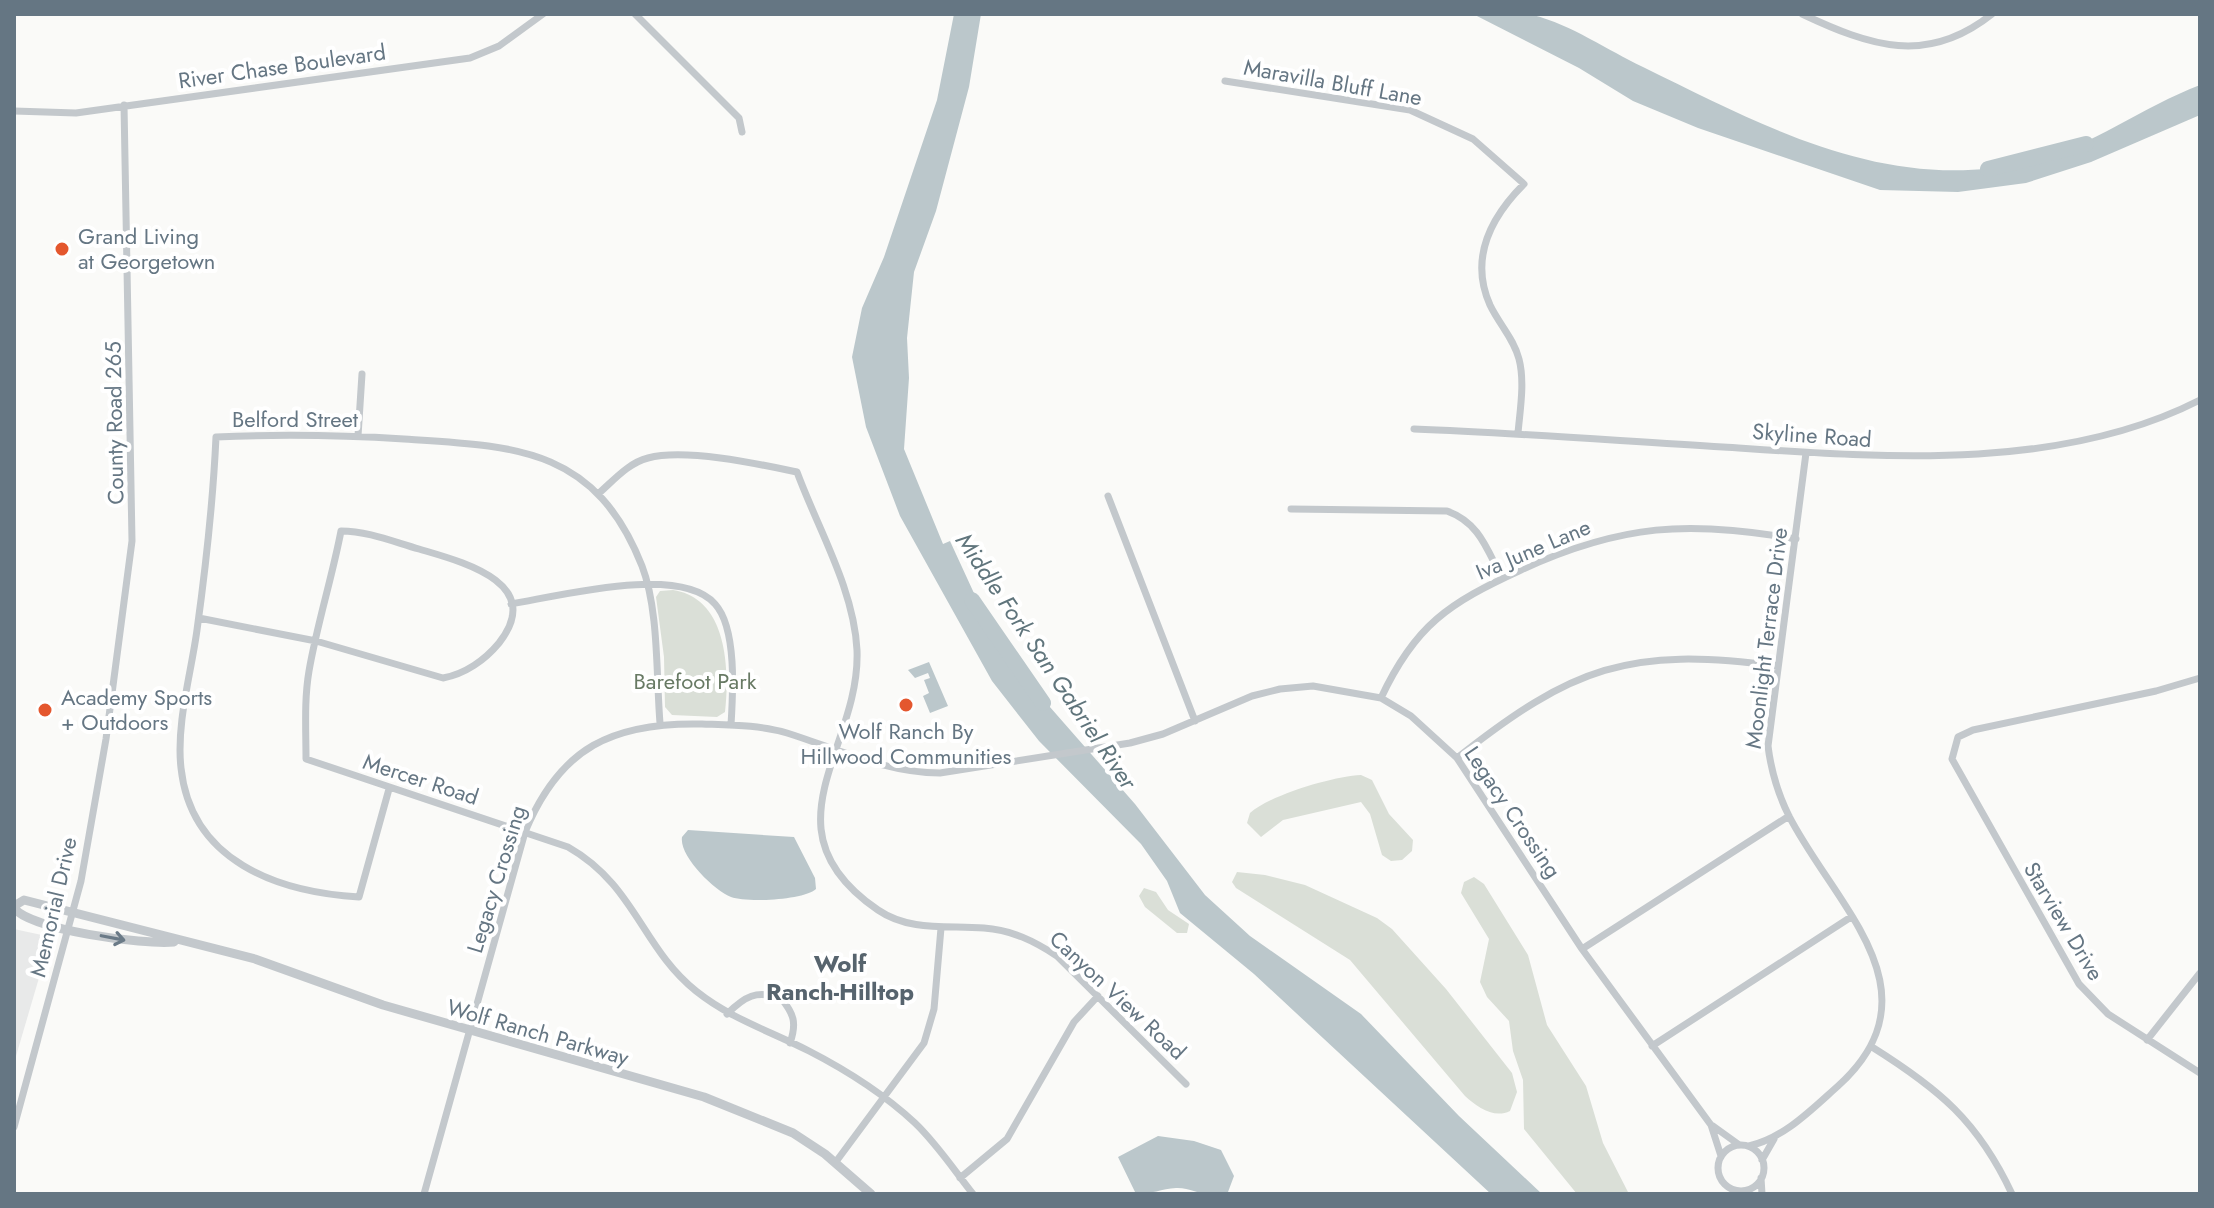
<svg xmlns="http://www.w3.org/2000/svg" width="2214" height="1208" font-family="Jost,sans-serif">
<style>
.built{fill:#e8e9e9}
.green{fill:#dadfd7}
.water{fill:#bbc7cb}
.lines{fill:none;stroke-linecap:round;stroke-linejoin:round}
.river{stroke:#bbc7cb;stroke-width:16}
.minor{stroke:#c3c8cc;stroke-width:7}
.tertiary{stroke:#c3c8cc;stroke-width:9}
.oneway{stroke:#6a7a87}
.poi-dot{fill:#e4572e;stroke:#fff;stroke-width:3}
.labels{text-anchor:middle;stroke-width:8;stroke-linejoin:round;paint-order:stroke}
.street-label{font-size:22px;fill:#657683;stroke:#fff}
.poi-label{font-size:22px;fill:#657683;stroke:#fff;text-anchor:start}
.park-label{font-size:22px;fill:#687a64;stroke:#fff}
.water-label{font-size:24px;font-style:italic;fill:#60757c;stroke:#fff}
.neighbourhood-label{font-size:24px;font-weight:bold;fill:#57646e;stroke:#fff}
</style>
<rect width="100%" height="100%" fill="#fafaf8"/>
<!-- built -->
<path class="built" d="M14 929 51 937 14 1063Z"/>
<!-- green -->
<path class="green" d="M673 590C727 598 730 668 725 712L717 717 672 715 665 707 664 657 656 597 660 591Z
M1361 775 1372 780 1389 814 1413 840 1412 851 1402 860 1391 861 1382 855 1370 814 1361 802 1283 820 1261 837 1247 823 1250 813C1270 795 1334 776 1361 775Z
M1237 872 1265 875 1305 885 1377 918 1392 929 1446 989 1512 1073 1517 1092 1510 1111C1494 1119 1477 1107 1465 1096L1350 960 1236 888 1232 882Z
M1474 877 1484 884 1528 955 1547 1025 1586 1086 1603 1143 1629 1194H1577L1524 1129 1523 1080 1513 1051 1509 1021 1487 997 1480 982 1489 939 1461 893 1464 882Z
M1144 888 1156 892 1168 910 1189 924 1187 933H1177L1145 907 1139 896Z"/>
<!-- water -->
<path class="water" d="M954 14H981L969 87 936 211 914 272 907 338 909 378 904 449 943 544 950 541 990 628 1021 674 1135 804 1205 895 1250 936 1361 1014 1459 1116 1542 1194H1491L1254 974 1180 913 1167 881 1141 844 1039 741 992 681 900 516 866 427 852 357 862 308 884 257 937 100Z
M1473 14C1491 14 1516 10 1533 15 1572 25 1607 50 1643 67 1766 127 1886 194 2029 162 2090 148 2142 107 2200 85V115L2091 162 2026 183 1958 192 1880 190 1698 128 1633 101 1579 68Z
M929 662 948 706 930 713 923 696 929 693 924 680 930 678 928 673 915 678 908 670Z
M688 830 794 837 815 878 816 889C804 900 747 903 731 897 714 890 679 856 682 837Z
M1158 1136 1194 1141 1221 1150 1234 1176 1228 1192C1205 1200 1192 1187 1176 1188 1162 1189 1151 1194 1136 1194L1118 1157Z"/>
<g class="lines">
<!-- river -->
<path class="river" d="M1988 169 2086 144
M972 600 1043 703"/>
<!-- minor -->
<path class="minor" d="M635 14 739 118 742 132
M1802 14C1870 46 1927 66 1992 14
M1225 81 1410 110 1473 139 1524 184C1491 217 1469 258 1490 305 1499 324 1514 339 1519 359 1525 382 1520 410 1518 433
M14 111 76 113 470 58 499 46 543 14
M1414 429C1517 433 1620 441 1723 447 1878 457 2057 473 2200 400
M358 436 362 374
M598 494C613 481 628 463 648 458 685 448 759 464 797 472 818 529 854 589 857 650 861 749 760 829 878 910 910 932 949 925 984 928 1012 930 1034 941 1057 956L1186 1084
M1108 496 1195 721
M1291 509 1447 511C1480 523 1487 550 1502 578
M511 604C559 596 680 564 715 604 737 628 733 693 731 725
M199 618 316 641 443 678C465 674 485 660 499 643 547 582 459 561 419 549 394 542 368 531 341 531 332 578 317 624 309 671 304 700 306 730 306 759L568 847C635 885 642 948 696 991 731 1019 770 1031 809 1051 846 1070 885 1095 915 1123 937 1144 954 1170 973 1194
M2200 678 2156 691 1973 730 1958 737 1952 759 2079 984 2108 1014 2200 1073
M1381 698C1415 625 1449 603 1521 570 1621 524 1689 520 1796 539
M1457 758C1572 667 1629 646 1777 666
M389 789 359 897C277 892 191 861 181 768 176 724 191 674 197 630 206 565 213 502 216 437 279 434 341 435 404 439 515 446 595 447 642 566 659 610 656 675 660 723
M1582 949 1789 816
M727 1014C745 996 756 990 781 998 794 1014 797 1023 790 1043
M2147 1040 2200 973
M1652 1046 1851 917
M1872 1047C1939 1089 1978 1121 2012 1194
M1713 1126 1738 1144
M14 1127 81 881 106 739 132 541 124 105
M1718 1168a23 23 0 1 1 46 0a23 23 0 1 1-46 0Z
M1749 1146C1784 1138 1811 1110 1838 1086 1942 992 1835 906 1789 816 1778 794 1771 770 1768 746L1806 453
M1762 1160 1774 1139
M835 1163 924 1043 934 1009 941 928
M960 1178 1007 1139 1074 1022 1098 996
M1761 1178 1762 1194
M424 1194 525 832C560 747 613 722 702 724 730 725 761 725 787 733 838 749 886 773 940 773L1130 743 1163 734 1252 696 1280 689 1313 686 1381 698 1411 716 1457 758 1582 949 1711 1125 1721 1156"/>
<!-- tertiary -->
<path class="tertiary" d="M14 906 24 900 255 959 383 1005 704 1097 793 1133 825 1154 871 1194
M14 908C31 930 143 945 174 942"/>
</g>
<!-- one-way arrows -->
<defs><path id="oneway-shaft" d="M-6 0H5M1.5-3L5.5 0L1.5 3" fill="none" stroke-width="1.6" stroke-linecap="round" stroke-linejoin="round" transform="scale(2)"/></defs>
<use class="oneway" href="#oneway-shaft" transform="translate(113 938) rotate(11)"/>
<!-- markers -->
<g class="poi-dot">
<circle cx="62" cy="249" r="8"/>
<circle cx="906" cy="705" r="8"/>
<circle cx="45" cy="710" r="8"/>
</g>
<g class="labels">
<!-- street labels -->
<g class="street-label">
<text transform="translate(282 66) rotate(-8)" y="8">River Chase Boulevard</text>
<text transform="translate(1333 82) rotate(10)" y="8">Maravilla Bluff Lane</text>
<text x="295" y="427">Belford Street</text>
<text transform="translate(114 423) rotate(-91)" y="8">County Road 265</text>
<text transform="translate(1812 435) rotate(4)" y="8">Skyline Road</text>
<text transform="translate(1533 549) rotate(-23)" y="8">Iva June Lane</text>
<text transform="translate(1766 638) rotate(-83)" y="8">Moonlight Terrace Drive</text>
<text transform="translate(421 779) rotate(18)" y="8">Mercer Road</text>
<text transform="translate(1513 812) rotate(56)" y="8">Legacy Crossing</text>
<text transform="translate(496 879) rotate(-73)" y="8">Legacy Crossing</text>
<text transform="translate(53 907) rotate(-77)" y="8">Memorial Drive</text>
<text transform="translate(2064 921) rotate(59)" y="8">Starview Drive</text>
<text transform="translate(1118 995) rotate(43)" y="8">Canyon View Road</text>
<text transform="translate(538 1032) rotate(16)" y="8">Wolf Ranch Parkway</text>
</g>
<!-- poi labels -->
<g class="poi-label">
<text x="78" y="244">Grand Living<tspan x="78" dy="25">at Georgetown</tspan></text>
<text x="61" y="705">Academy Sports<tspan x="61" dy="25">+ Outdoors</tspan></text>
<text x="906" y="739" text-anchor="middle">Wolf Ranch By<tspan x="906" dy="25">Hillwood Communities</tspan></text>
</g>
<!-- park labels -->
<g class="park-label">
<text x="695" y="689">Barefoot Park</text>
</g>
<!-- water labels -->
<g class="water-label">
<text transform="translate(1046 661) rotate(56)" y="8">Middle Fork San Gabriel River</text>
</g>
<!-- neighbourhood labels -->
<g class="neighbourhood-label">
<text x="840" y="972">Wolf<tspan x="840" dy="28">Ranch-Hilltop</tspan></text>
</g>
</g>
<!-- border -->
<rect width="2214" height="1208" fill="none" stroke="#657683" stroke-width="32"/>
</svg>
